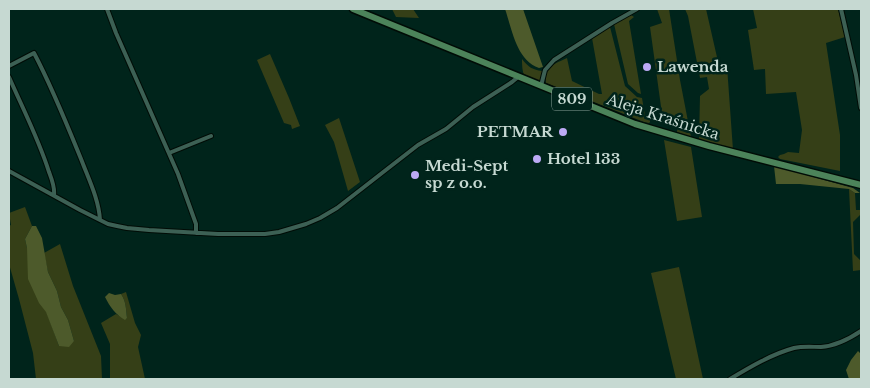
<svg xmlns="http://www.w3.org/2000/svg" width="870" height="388" font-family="'Libre Baskerville',serif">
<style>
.green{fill:#353f17}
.forest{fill:#4d5a2b}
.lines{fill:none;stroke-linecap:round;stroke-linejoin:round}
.street-casing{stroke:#000c06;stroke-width:6}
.primary-casing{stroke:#000c06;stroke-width:9}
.street{stroke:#3c6054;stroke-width:4}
.primary{stroke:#4c835a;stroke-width:6}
.poi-dot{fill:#bcaaf5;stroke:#00241b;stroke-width:2}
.labels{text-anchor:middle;stroke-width:5;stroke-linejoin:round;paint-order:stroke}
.shield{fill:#00241b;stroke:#8ba39b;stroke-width:1}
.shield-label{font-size:14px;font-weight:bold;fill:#c6d9d2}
.poi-label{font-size:15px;font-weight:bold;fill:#c6d9d2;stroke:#00241b;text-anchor:start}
.street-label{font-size:15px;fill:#c6d9d2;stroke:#00241b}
</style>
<rect width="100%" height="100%" fill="#00241b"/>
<!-- green -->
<path class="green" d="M392 9H413L419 18 396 17Z
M657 9H669L680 80 691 137 677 132 678 124 663 121 650 27 662 23Z
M685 9H706L719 66H727L733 150 699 139 700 96 709 89 707 77 700 78 688 16Z
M753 9H838L845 37 826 43 840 135V171L780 159 778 157 780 155 784 154 788 152 799 153 802 130 796 92 766 94 765 69 754 70 748 30 757 28Z
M631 15 634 17 629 21 641 94 638 93 628 84 614 24Z
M610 27 625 86 637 97 642 98 645 116 650 117V122L649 123 644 122 546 83C544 67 554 64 567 58L572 81 599 94H602L592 38Z
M270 54 289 98 300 126 292 129 291 125 284 123 257 60Z
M522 59C528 67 533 70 542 71V79C537 82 530 81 525 76 522 73 522 63 522 59Z
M339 118 360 182 348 191 334 142 325 125Z
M664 140 691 147 702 217 677 221Z
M849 189 855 193 856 210H861V214L853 222 854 254 861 261V270L853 271Z
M25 207 32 226 25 239 27 248 46 310 59 346 74 341 68 320 61 307 57 291 48 272 44 253 60 244 73 286 101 356 102 379H36L33 353 19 299 9 264V226L11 225 9 213Z
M679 267 703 379H676L651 273Z
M126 292 135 323 141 335 138 347 145 379H110V344L101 323 116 314 125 319 127 318C126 309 126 301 121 294Z"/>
<!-- forest -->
<path class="forest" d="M505 9H523L543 67 539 68C516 60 512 29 505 9Z
M774 166 853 188 860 193H855L849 189 800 184H776Z
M32 226H36L42 238 48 272 57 291 61 307 68 320 74 341 69 347 59 346 46 312 39 303 28 279 27 248 25 239Z
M109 293 115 295 121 294C126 301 126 309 127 318L125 320C115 314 110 307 105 297Z
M858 351 861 354V379H849L846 370 851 360Z"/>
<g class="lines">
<!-- street casing -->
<g class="street-casing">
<path id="street" d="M107 9 116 33 178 174 196 224V233
M841 9 856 75 861 108
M9 66 34 53C53 89 68 127 83 164 90 182 99 201 100 220
M9 77C23 109 39 140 49 172 52 180 55 187 54 195
M541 86 545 70 554 60 612 23 637 9
M169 153 211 136
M9 171 80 210 108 224 117 226 127 228 149 230 218 234H265L279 232 306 224 320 218 337 208 418 145 446 129 473 107 512 82 518 77
M730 379C750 367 772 354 794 348 803 346 812 347 821 347 836 346 849 339 861 331"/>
</g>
<!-- primary casing -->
<g class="primary-casing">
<path id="primary" d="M353 9 635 124 709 146 861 185"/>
</g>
<!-- street -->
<use href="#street" class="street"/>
<!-- primary -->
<use href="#primary" class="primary"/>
</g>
<!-- markers -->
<g class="poi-dot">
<circle cx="647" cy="67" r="5"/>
<circle cx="563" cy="132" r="5"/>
<circle cx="537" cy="159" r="5"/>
<circle cx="415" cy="175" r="5"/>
</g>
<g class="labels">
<!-- shield labels -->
<rect class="shield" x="552" y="87.5" width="40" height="23" rx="4"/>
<g class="shield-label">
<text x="572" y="104">809</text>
</g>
<!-- poi labels -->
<g class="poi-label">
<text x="657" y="72">Lawenda</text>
<text x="553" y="137" text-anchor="end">PETMAR</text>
<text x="547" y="164">Hotel 133</text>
<text x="425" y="171">Medi-Sept<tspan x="425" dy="17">sp z o.o.</tspan></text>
</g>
<!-- street labels -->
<g class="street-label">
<text transform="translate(663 117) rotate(18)" y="5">Aleja Kraśnicka</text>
</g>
</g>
<!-- border -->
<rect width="870" height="388" fill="none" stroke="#c6d9d2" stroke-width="20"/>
</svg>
